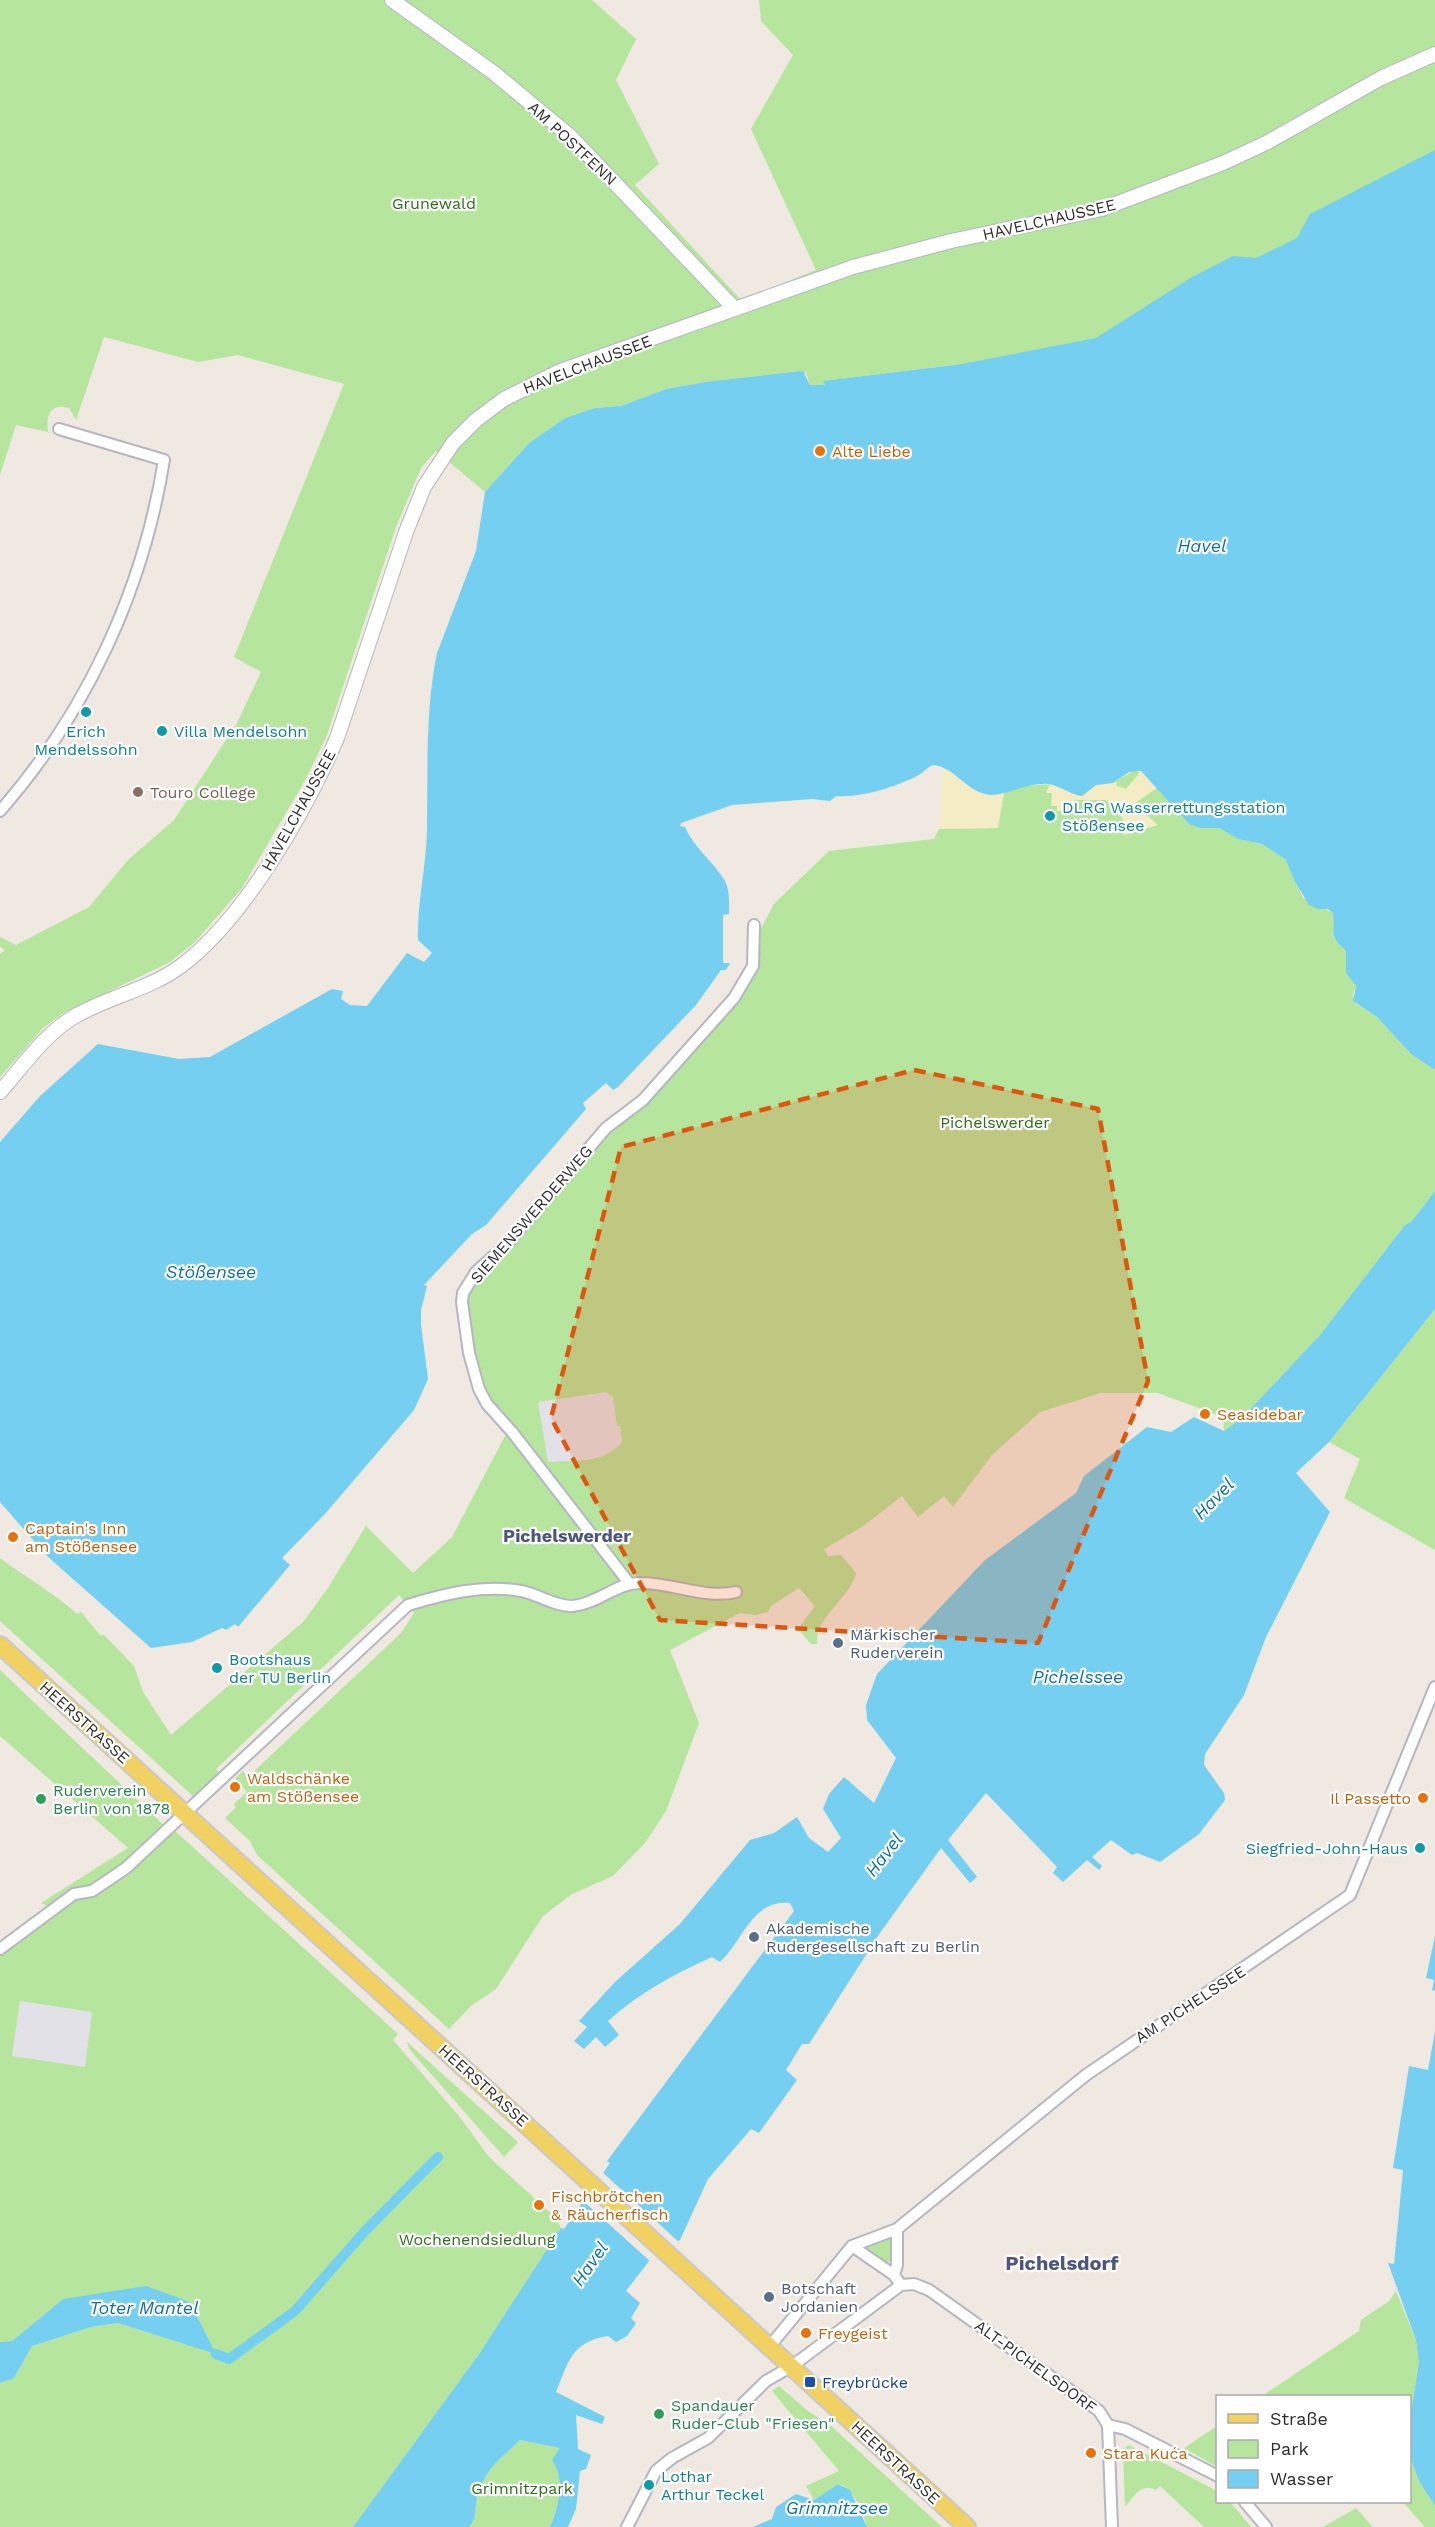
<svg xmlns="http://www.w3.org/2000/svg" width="1435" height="2527" font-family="'Work Sans',sans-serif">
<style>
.industrial{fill:#e3e1e8}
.green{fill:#b6e59e;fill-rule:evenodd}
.sand{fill:#f3ecc5}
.water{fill:#75cff0}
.pier{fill:#efe9e1}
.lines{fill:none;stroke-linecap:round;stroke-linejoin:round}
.canal{stroke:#75cff0;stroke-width:10}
.minor-casing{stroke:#b4b7c1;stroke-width:14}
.tertiary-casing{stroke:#b4b7c1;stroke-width:16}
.primary-casing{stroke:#c9c9c9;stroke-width:20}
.minor{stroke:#fff;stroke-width:10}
.tertiary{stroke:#fff;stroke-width:14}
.primary{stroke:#f2d163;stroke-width:16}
.marked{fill:#df570e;fill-opacity:0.2;stroke:#df570e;stroke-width:4.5;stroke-dasharray:12 8;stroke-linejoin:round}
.food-dot{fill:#e8710a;stroke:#fff;stroke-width:2}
.culture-dot{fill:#0f9aa8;stroke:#fff;stroke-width:2}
.education-dot{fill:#8d6e63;stroke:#fff;stroke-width:2}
.service-dot{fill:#5c6f8a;stroke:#fff;stroke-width:2}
.leisure-dot{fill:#2e9e5b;stroke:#fff;stroke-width:2}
.transit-dot{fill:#1a4fb4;stroke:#fff;stroke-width:2}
.labels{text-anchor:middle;stroke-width:4.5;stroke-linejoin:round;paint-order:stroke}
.street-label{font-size:16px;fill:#2e2e2e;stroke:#fff}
.park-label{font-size:16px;fill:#2c6e1b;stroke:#fff}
.food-label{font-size:16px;fill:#c56008;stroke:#fff;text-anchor:start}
.culture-label{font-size:16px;fill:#0d838f;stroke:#fff;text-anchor:start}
.education-label{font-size:16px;fill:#785e54;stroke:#fff;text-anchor:start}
.service-label{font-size:16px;fill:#4e5e75;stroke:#fff;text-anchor:start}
.leisure-label{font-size:16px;fill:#27864d;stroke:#fff;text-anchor:start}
.transit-label{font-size:16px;fill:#164399;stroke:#fff;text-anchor:start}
.water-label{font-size:18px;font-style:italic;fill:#0d6fa3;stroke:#fff}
.neighbourhood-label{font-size:18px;font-weight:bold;fill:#4d5680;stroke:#fff}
.quarter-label{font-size:20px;font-weight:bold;fill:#4d5680;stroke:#fff}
</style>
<rect width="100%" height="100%" fill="#efe9e1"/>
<!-- industrial -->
<path class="industrial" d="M606 1392 613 1397 617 1426H619L622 1442 616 1450 608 1455 564 1463 548 1462 538 1402Z
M20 2001 93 2012 85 2067 12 2057Z"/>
<!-- green -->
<path class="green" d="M0 0H592L636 39 616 80 659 164 635 185 741 300 816 270 751 129 793 55 761 21 759 0H1435V195L1020 388 962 364 824 381 826 385H810L806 373 705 382 666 389 621 406 595 408 565 418 529 443 485 492 436 451 421 468 396 527 327 735 307 777 242 888 195 942 170 962 62 1014 43 1028 0 1077V954L5 950 0 947V937L16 945 89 907 128 860 174 820 237 723 261 672 234 657 344 384 238 355 198 362 104 337 76 420 69 408C49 402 46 417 48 432L16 425 0 475Z
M1135 770 1148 777 1189 824 1219 828 1238 839 1262 844 1286 860 1303 898 1333 913C1335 934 1327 935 1346 951V973L1356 986 1353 994 1355 1003 1377 1017 1411 1054 1435 1070V1191L1412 1221 1405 1225 1320 1335 1242 1418 1224 1431 1223 1417 1158 1393H1101L1040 1412 992 1455 953 1507 944 1496 918 1517 902 1496 862 1527 824 1549 828 1556 841 1555 856 1573C850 1599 815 1616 817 1644H811L798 1629 815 1606 799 1588 771 1606 768 1612 755 1615 740 1613 670 1650 699 1723 666 1811 645 1843 613 1876 572 1894 543 1916 496 1989 471 2006 449 2029 257 1855 250 1841 225 1818 236 1807 234 1804 247 1792 235 1778 243 1771 248 1777 401 1633 414 1613 399 1595 216 1769 221 1774 195 1798 0 1621V1558C26 1578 53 1592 77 1614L81 1612 100 1635H104L134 1666 143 1692 171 1735 303 1622 328 1588 366 1526 413 1573 452 1537 506 1434 480 1402 458 1296 611 1115 640 1098 731 997 749 965 758 934 774 904 829 851 934 839 939 829 997 828 1004 793 1018 786 1116 781ZM606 1392 613 1397 617 1426H620L622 1442C605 1464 572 1460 548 1462L538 1402Z
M1435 1309V1550L1344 1498 1360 1459 1329 1442Z
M0 1670 165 1826 174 1830 398 2034 393 2040 459 2116 489 2157 555 2217 561 2228 479 2354 353 2527H0V2383L14 2378 32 2346 91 2327 118 2323 215 2353 63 2299 12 2341 0 2342V1949L53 1908 41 1903 128 1848 0 1736ZM20 2001 92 2012 85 2067 12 2056Z
M407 2042 518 2142 504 2157 410 2050Z
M887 2235 892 2240V2259L887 2263 865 2246Z
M1396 2291 1416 2340 1419 2362 1410 2418V2396H1262L1359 2331 1361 2320 1389 2301Z
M779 2386 808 2411 830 2425 942 2527H867C863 2512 853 2487 838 2484L814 2500 806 2486 839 2471 772 2391Z
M1217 2426V2467L1184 2448Z
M520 2440 560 2448V2498L550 2527H469C478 2517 474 2503 479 2491 487 2467 503 2457 520 2440Z
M1129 2445 1217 2491 1218 2502H1230L1251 2527H1204L1160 2486 1156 2490C1141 2482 1134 2496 1125 2507L1123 2449Z
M1410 2452 1419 2481 1435 2506V2527H1425L1403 2502H1410Z
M1356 2508 1373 2527H1323Z"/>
<!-- sand -->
<path class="sand" d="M943 767C962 779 979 802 1004 793L998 828 939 829Z
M1141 771 1157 788 1134 804 1158 825 1124 835 1123 819 1106 800H1074V805L1065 806V811H1057V806H1051L1052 793H1046L1050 784 1082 796 1096 785 1116 781 1117 786 1126 789Z"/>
<!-- water -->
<path class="water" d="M1435 150V1070L1411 1054 1377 1017 1353 1001 1356 986 1346 973V951C1328 935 1335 934 1333 913L1328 909H1318L1309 905 1294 880 1286 860 1262 844 1238 839 1219 828H1200L1189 824 1141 771 1129 772 1113 783 1096 785 1082 796C1070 795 1060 785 1048 784 1027 782 1000 799 985 794 965 789 954 767 933 765 926 768 923 773 917 776 895 787 861 798 836 796L830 801 812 799 732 805 681 823 680 826 685 827C694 848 713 861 725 881 730 891 729 903 729 914L723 915V963H730L726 970H721L696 1005 618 1087 613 1090 606 1083 583 1103 586 1109 486 1225 472 1234 424 1285 427 1286 421 1310V1324L428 1379 414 1410 324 1515 282 1558 290 1565 238 1627 235 1624 226 1630 222 1628 192 1642 151 1648 47 1556 0 1502V1142L40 1096 98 1044 179 1059 210 1057 332 989 343 991 341 999 350 1005 367 1006 407 953 424 962 432 953 418 940C417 903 426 868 427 831 428 771 425 712 437 653L476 551 485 492 529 443 565 418 595 408 621 406 666 389 705 382 803 371 810 385H825L823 381 962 364 1096 338 1192 277 1233 256 1256 258 1297 238 1310 214Z
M1435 1191V1309L1329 1442 1296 1473 1330 1512 1266 1637 1244 1695 1205 1754 1204 1765 1224 1793 1225 1800 1199 1834 1160 1862 1137 1853 1132 1855 1111 1840 1092 1857 1102 1866 1099 1870 1087 1860 1063 1882 1053 1873 1057 1867 986 1793 948 1840 977 1877 970 1883 941 1848 880 1933 809 2044H802L786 2070 797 2080 759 2133 751 2129 708 2179 680 2240 649 2261 626 2291 640 2303 631 2318 636 2323 627 2336 616 2342 608 2336C571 2342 569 2361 556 2392L605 2417 602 2424 576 2415 578 2449 591 2455 586 2469 580 2471 576 2509 568 2527H550C559 2504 566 2481 552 2460L560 2448 520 2440C503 2457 487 2467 479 2491 474 2503 478 2518 469 2527H353L479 2354 561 2228 564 2229 610 2163 607 2161 794 1911 790 1903C752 1899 743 1941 720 1962L712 1957C674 1974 639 1993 608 2021L619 2035 605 2047 596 2037 584 2049 574 2041 587 2027 579 2021 615 1982 680 1924 750 1840 774 1833 797 1817 809 1838 828 1852 841 1838 823 1809 829 1794 844 1777 874 1803 896 1758 867 1720 866 1705 877 1674 985 1560 1076 1493 1084 1476 1147 1427 1171 1432 1194 1417 1224 1431 1242 1418 1320 1335 1405 1225 1412 1221Z
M1435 1936V1991L1432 1990 1434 1980 1426 1978Z
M1435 2031V2506L1419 2481 1410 2456V2418L1419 2362 1416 2340 1388 2263 1394 2264 1403 2170 1393 2168 1409 2066 1428 2070Z
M146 2286 190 2302 216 2354 118 2323 91 2327 32 2346 14 2378 0 2383V2342L12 2341 63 2299Z
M838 2484 850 2490 867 2527H753L772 2519 776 2507 796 2494 814 2500Z"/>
<!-- pier -->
<path class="pier" d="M601 2171 680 2243 652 2263 581 2199Z"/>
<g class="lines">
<!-- canal -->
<path class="canal" d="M216 2354 229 2359 295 2311 365 2231 438 2157"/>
<!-- minor casing -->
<g class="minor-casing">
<path id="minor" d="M0 811C87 712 143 590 164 460L59 429
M629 1583 513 1433 487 1404 479 1389 469 1353 462 1302 463 1293 476 1272 508 1243 606 1128 643 1100 734 998 753 966 754 925
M0 1949 74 1894 92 1891 126 1868 408 1605C444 1594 482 1584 521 1591 538 1594 556 1607 573 1606 599 1603 618 1582 641 1583 674 1583 704 1599 736 1592
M852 2246 894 2275 901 2285
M894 2275 897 2265V2229
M770 2346 852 2246 897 2229 1086 2075 1350 1895 1435 1687
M1108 2425 1125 2429 1218 2476
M1245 2502 1266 2527
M627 2527 656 2471 672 2458 708 2438 766 2381 792 2366 901 2285 914 2284 929 2290 1099 2411 1108 2425 1112 2527"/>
</g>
<!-- tertiary casing -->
<g class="tertiary-casing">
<path id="tertiary" d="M392 0 494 73 571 137 734 308
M0 1092C23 1066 46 1032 77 1015 111 996 150 989 181 966 245 918 305 812 337 738L406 532 424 487 453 443 476 420 504 399 560 371 853 267 951 241 1102 209 1223 163 1266 143 1381 78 1435 54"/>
</g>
<!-- primary casing -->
<g class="primary-casing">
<path id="primary" d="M0 1645 967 2527"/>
</g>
<!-- minor -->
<use href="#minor" class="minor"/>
<!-- tertiary -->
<use href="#tertiary" class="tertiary"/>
<!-- primary -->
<use href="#primary" class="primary"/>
</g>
<!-- marked area -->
<path class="marked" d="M914 1070 1098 1109 1148 1381 1038 1643 660 1620 551 1418 621 1147Z"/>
<!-- markers -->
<g class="food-dot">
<circle cx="820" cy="451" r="6"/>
<circle cx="1205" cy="1414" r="6"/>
<circle cx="13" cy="1537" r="6"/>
<circle cx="235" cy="1787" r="6"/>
<circle cx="1423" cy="1798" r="6"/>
<circle cx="539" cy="2205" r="6"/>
<circle cx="806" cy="2333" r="6"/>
<circle cx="1091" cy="2453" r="6"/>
</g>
<g class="culture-dot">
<circle cx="86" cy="712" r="6"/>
<circle cx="162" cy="731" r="6"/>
<circle cx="1050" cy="816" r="6"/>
<circle cx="217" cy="1668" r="6"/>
<circle cx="1420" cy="1848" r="6"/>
<circle cx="649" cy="2485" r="6"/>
</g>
<circle class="education-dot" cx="138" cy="792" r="6"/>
<g class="service-dot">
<circle cx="838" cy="1643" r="6"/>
<circle cx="754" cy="1937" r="6"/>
<circle cx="769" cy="2297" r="6"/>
</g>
<g class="leisure-dot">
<circle cx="41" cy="1799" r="6"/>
<circle cx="659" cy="2414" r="6"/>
</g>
<rect class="transit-dot" x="804" y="2376" width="12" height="12" rx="3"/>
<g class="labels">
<!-- street labels -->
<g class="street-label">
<text transform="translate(573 143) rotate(43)" y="6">AM POSTFENN</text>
<text transform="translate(1049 219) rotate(-13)" y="6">HAVELCHAUSSEE</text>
<text transform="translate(587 364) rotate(-21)" y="6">HAVELCHAUSSEE</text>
<text transform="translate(298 810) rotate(-61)" y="6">HAVELCHAUSSEE</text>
<text transform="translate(531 1214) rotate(-49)" y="6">SIEMENSWERDERWEG</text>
<text transform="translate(85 1722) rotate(42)" y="6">HEERSTRASSE</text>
<text transform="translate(1190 2004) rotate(-33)" y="6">AM PICHELSSEE</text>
<text transform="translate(484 2085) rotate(42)" y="6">HEERSTRASSE</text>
<text transform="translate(1036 2366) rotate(36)" y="6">ALT-PICHELSDORF</text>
<text transform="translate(896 2462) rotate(43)" y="6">HEERSTRASSE</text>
</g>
<!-- park labels -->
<g class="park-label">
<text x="434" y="209">Grunewald</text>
<text x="995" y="1128">Pichelswerder</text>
<text x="477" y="2245">Wochenendsiedlung</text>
<text x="522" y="2494">Grimnitzpark</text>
</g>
<!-- food labels -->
<g class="food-label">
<text x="832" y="457">Alte Liebe</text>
<text x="1217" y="1420">Seasidebar</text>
<text x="25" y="1534">Captain's Inn<tspan x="25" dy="18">am Stößensee</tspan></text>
<text x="247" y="1784">Waldschänke<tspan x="247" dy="18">am Stößensee</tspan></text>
<text x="1411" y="1804" text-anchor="end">Il Passetto</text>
<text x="551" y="2202">Fischbrötchen<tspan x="551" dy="18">&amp; Räucherfisch</tspan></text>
<text x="818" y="2339">Freygeist</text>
<text x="1103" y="2459">Stara Kuća</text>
</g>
<!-- culture labels -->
<g class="culture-label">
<text x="86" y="737" text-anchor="middle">Erich<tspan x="86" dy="18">Mendelssohn</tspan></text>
<text x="174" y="737">Villa Mendelsohn</text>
<text x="1062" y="813">DLRG Wasserrettungsstation<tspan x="1062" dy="18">Stößensee</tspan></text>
<text x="229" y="1665">Bootshaus<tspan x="229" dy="18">der TU Berlin</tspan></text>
<text x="1408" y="1854" text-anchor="end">Siegfried-John-Haus</text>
<text x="661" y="2482">Lothar<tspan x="661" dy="18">Arthur Teckel</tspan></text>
</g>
<!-- education labels -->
<g class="education-label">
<text x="150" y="798">Touro College</text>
</g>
<!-- service labels -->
<g class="service-label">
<text x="850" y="1640">Märkischer<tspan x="850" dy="18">Ruderverein</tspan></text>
<text x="766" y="1934">Akademische<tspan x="766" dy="18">Rudergesellschaft zu Berlin</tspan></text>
<text x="781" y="2294">Botschaft<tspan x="781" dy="18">Jordanien</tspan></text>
</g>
<!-- leisure labels -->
<g class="leisure-label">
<text x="53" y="1796">Ruderverein<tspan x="53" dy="18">Berlin von 1878</tspan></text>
<text x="671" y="2411">Spandauer<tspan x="671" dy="18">Ruder-Club "Friesen"</tspan></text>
</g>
<!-- transit labels -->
<g class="transit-label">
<text x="822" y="2388">Freybrücke</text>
</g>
<!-- water labels -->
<g class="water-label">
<text x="1202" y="552">Havel</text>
<text x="211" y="1278">Stößensee</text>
<text transform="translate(1214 1499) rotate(-46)" y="6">Havel</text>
<text x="1078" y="1683">Pichelssee</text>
<text transform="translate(884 1855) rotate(-52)" y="6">Havel</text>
<text transform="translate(590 2264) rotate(-55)" y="6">Havel</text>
<text x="144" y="2314">Toter Mantel</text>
<text x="837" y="2514">Grimnitzsee</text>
</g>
<!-- neighbourhood labels -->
<g class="neighbourhood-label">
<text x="567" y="1542">Pichelswerder</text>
</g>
<!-- quarter labels -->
<g class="quarter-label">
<text x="1062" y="2270">Pichelsdorf</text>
</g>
</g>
<!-- legend -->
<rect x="1216" y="2395" width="195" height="108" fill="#ffffff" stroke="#ababab" stroke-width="1.5"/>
<rect x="1228" y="2414" width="30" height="9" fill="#f2d163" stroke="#ababab" stroke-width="1.5"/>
<text x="1270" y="2425" font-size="18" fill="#2e2e2e">Straße</text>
<rect x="1228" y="2440" width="30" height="18" fill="#b6e59e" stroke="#ababab" stroke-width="1.5"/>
<text x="1270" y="2455" font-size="18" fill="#2e2e2e">Park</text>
<rect x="1228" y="2470" width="30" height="18" fill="#75cff0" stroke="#ababab" stroke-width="1.5"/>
<text x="1270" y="2485" font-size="18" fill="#2e2e2e">Wasser</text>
</svg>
